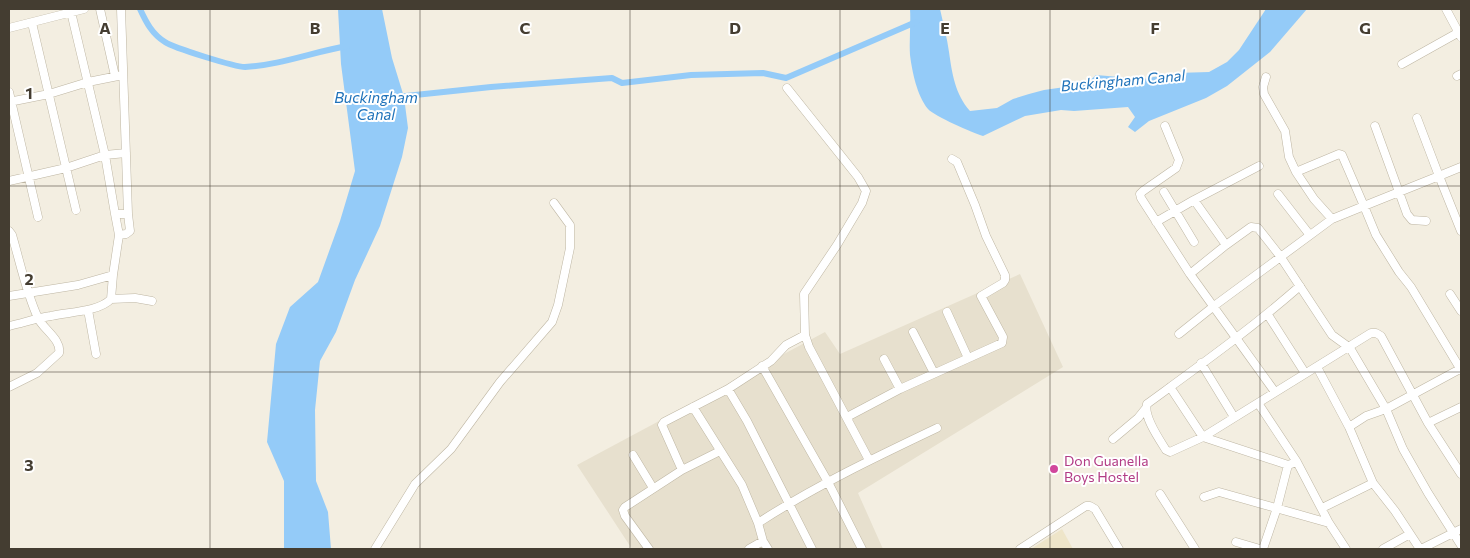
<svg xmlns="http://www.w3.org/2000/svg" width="1470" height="558" font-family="Commissioner,sans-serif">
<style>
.residential{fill:#e7e0ce}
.education{fill:#eee5c9}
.water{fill:#94cbf8}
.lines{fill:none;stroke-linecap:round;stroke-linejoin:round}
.canal{stroke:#94cbf8;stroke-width:6}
.minor-casing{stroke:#beb6a3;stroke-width:9}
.minor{stroke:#fff;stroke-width:8}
.grid{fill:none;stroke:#443d31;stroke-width:1;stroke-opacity:0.55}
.hotel-dot{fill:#d1479c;stroke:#fff;stroke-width:2}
.labels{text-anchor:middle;stroke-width:4;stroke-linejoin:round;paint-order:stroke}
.hotel-label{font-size:14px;fill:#b23c85;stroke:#fff;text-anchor:start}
.water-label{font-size:15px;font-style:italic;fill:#2073ba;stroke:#fff}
.grid-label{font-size:16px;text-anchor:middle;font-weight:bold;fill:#443d31;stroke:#fff;stroke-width:4;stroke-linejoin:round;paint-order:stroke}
</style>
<rect width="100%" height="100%" fill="#f3eee1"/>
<!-- residential -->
<path class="residential" d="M1020 274 1063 367 858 493 883 549H632L577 465 825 332 840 354Z"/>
<!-- education -->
<path class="education" d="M1062 529 1073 549H1031Z"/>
<!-- water -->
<path class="water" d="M338 9H382L392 58 404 97 408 128 402 157 380 226 355 280 336 332 320 361 315 410 316 481 328 512 331 549H284V481L267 442 276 344 290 307 318 282 340 221 355 171 341 64Z
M910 9H940C943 23 947 37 949 52 952 73 955 94 970 111L997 108 1013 99 1029 94 1044 90 1086 84 1096 75 1143 79 1176 73 1209 72 1227 62 1239 50 1266 9H1307L1270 52 1227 86 1206 98 1149 121 1135 132 1128 127 1135 117 1128 107 1074 111 1061 110 1025 116 983 136C973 133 934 116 928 109 917 96 912 71 910 55 909 40 911 24 910 9Z"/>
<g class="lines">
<!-- canal -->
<path class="canal" d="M140 9C146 22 152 34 165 42 174 48 235 67 245 67 280 65 313 52 347 46
M396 97 491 87 612 78 622 83 691 75 763 73 786 78 916 22"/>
<!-- minor casing -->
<g class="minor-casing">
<path id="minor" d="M100 9 115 76
M1446 9 1461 37
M71 12 105 155 115 214H128L121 9
M32 23 76 210
M9 28 84 9
M1402 64 1461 31
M1457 76 1461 74
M1266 77 1263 87 1264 94 1285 131 1289 157 1296 172 1314 199 1332 219
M787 88 858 177 866 191 862 203 837 245 804 294 805 335 809 347 869 460
M9 92 38 217
M9 102 49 94 88 82 123 75
M1165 126 1179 160 1176 168 1143 191 1140 194 1141 198 1190 274 1275 392
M1375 126 1407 214 1412 220 1426 221
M1461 167 1439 176 1461 231
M1296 172 1339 154 1342 155 1364 206 1439 176 1417 118
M9 181 66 168 105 155 126 153
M1164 192 1194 242
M1278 194 1309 234
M1156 222 1194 200
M9 231 12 235C20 262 26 292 38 318 43 329 62 340 59 353L37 373 9 387
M119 235 126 234 130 231 128 214
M1226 245 1251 227 1258 228 1280 256 1332 335 1350 348 1386 409 1403 449 1428 493 1461 545
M1190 274 1226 245 1194 200 1259 166
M113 275 119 235 115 214
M1300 286C1251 329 1199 366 1147 404 1143 416 1159 439 1166 450L1170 452 1203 437 1371 333H1376L1381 336 1428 423 1461 474
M1450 294 1461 311
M9 296 78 285 113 275 111 299C99 312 67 312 51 316 37 318 23 323 9 326
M111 299 135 298 152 301
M88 310 96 354
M947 312 968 358
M1268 315 1305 373
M913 332 934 373
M1179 334 1214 306 1332 219 1364 206 1376 235 1399 272 1411 287 1461 370
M884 359 900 389
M1201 363 1234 417
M762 366 828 482 862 549
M1317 367 1349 427 1373 483 1395 511 1420 549
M1170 387 1203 437 1288 465 1297 462
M728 389 771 361 786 345 805 335
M1258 403 1297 462 1329 523 1346 549
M693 407 742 485 758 523 763 541
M847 417 900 389 1002 343 1003 337 981 296 1003 283 1005 280V275L986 236 975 205 957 162 952 159
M1428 423 1461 407
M1349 427 1366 416 1386 409 1460 369
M1113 439 1138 418 1146 408
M633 455 653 488
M682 470 720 451
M1160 494 1195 549
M1204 497 1219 492 1329 523
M1322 508 1373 483
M758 523C815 486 876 457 937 428
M1236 542 1260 549
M375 549 415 484 451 449 500 382 552 322 558 305 570 248V225L554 203
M649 549 625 516 623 510 625 507 682 470 662 425 664 422 728 389 747 421 812 549
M749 549 763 541 768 549
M1020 549 1086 506H1090L1095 509 1119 549
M1263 549 1277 508 1288 465
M1383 549 1410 534
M1421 549 1461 529"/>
</g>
<!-- minor -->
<use href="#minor" class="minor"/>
</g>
<!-- grid -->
<path class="grid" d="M210 9V549M420 9V549M630 9V549M840 9V549M1050 9V549M1260 9V549M9 186H1461M9 372H1461"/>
<!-- markers -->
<circle class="hotel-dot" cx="1054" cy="469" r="5"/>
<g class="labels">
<!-- hotel labels -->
<g class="hotel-label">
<text x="1064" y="466">Don Guanella<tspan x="1064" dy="16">Boys Hostel</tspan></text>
</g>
<!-- water labels -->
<g class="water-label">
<text transform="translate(1123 81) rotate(-5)" y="5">Buckingham Canal</text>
<text x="376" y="103">Buckingham<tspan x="376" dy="17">Canal</tspan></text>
</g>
</g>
<g class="grid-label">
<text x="105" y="34">A</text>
<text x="315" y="34">B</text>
<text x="525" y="34">C</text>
<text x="735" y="34">D</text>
<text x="945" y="34">E</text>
<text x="1155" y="34">F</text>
<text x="1365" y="34">G</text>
<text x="29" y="99">1</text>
<text x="29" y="285">2</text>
<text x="29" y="471">3</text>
</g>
<!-- border -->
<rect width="1470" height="558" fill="none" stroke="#443d31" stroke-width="20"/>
</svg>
